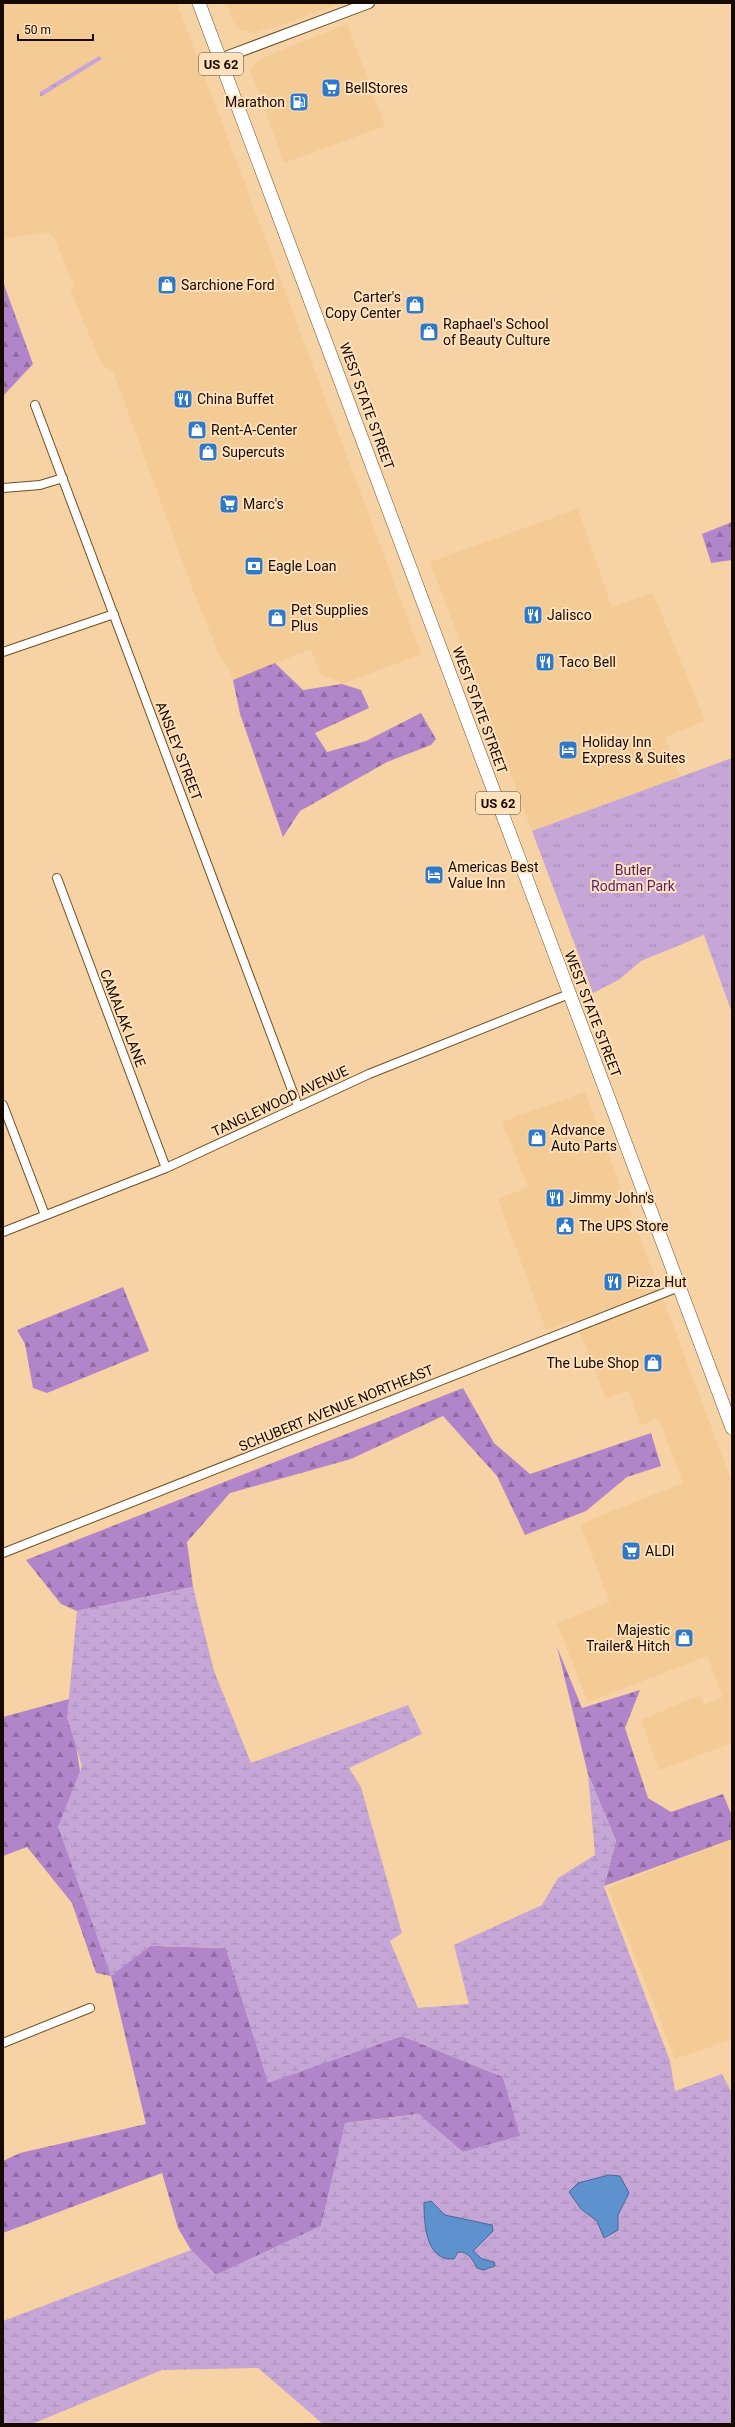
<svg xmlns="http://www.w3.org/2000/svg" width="735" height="2427" font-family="Roboto,sans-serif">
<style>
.built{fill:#f4ca95}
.grass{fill:url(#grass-tufts)}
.forest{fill:url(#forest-firs)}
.wetland{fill:url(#wetland-marsh)}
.water{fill:#5d92cf;stroke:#476991}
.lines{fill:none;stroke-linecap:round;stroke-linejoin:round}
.minor-casing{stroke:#6f5024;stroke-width:10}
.tertiary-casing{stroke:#6f5024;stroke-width:12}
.trunk-casing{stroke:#6f5024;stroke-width:14}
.minor{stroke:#fff;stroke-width:8}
.tertiary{stroke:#fff;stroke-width:10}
.trunk{stroke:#fff;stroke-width:13}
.labels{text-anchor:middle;stroke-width:4;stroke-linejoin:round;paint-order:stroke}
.shield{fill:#ffe1bc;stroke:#5b4a38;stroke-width:1}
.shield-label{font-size:13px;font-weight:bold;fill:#150900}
.poi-label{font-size:14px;fill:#150900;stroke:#ffe1bc;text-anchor:start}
.street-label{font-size:14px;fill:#150900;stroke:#ffe1bc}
.park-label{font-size:14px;fill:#571f71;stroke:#ffe1bc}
</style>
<defs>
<pattern id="grass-tufts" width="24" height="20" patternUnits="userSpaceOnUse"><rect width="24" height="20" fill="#c5a6d7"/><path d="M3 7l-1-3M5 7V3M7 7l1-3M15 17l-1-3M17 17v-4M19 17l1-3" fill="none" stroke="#a88eb7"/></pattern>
<pattern id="forest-firs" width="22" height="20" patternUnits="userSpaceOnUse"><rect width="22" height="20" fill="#b185c9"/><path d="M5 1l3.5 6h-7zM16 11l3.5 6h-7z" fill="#8f6ba1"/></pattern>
<pattern id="wetland-marsh" width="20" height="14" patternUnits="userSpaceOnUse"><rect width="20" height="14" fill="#c5a6d7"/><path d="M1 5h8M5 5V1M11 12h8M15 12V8" fill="none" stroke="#a88eb7"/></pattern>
</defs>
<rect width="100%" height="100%" fill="#f7d2a4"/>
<!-- built -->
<path class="built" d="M3 3H177L421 654 342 684 320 673 311 649 233 680 227 665 220 657 191 585 113 371 102 365 70 289 74 287 55 238 48 232 3 239Z
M226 3H341L290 22 254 33 240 30 232 20Z
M347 24 385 126 284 163 250 69 259 59Z
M578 509 612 607 653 593 705 721 665 737 680 777 532 831 430 562Z
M585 1092 732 1482V1743L659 1770 641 1720 700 1695 704 1705 723 1697 707 1656 588 1702 557 1623 610 1602 580 1524 683 1483 659 1418 640 1425 629 1390 606 1399 575 1319 546 1330 498 1199 528 1187 502 1122Z
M732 1839V2039L675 2059 608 1888Z"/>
<!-- grass -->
<path class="grass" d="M99 56 102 59 42 96H40V92Z
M732 758V1013L704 935 641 961 620 979 593 993 532 831Z"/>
<!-- forest -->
<path class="forest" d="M3 282 33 364 3 396Z
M732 522V560L711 563 702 534Z
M275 663 303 690 342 684 361 690 369 708 315 733 327 752 366 741 421 713 436 739 431 745 387 762 300 811 283 837 240 714 233 680Z
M123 1287 149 1351 47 1393 33 1388 25 1344 17 1330Z
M463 1388 494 1443 530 1474 651 1433 661 1466 627 1477 586 1511 525 1535 497 1476 443 1416 351 1459 230 1493 187 1542 193 1587 77 1611 61 1604 26 1560Z
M557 1647 582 1708 640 1690 625 1728 648 1798 671 1812 723 1794 732 1816V1839L604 1886 616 1841 588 1774Z
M69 1699 111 1975 150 1946 226 1948 268 2082 402 2036 503 2077 521 2136 463 2152 418 2114 346 2123 321 2226 216 2275 191 2250 178 2228 162 2173 3 2233V2161L20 2153 146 2124 111 1976 96 1973 72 1903 27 1847 3 1856V1717Z"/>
<!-- wetland -->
<path class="wetland" d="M193 1587 214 1671 251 1763 408 1705 422 1734 349 1768 361 1787 402 1933 390 1941 418 2008 469 2004 454 1945 542 1905 558 1878 595 1855 588 1774 616 1841 604 1887 670 2061 675 2091 722 2074 732 2093V2424H323L258 2368 162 2370 32 2424H3V2321L191 2250 216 2275 321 2226 345 2123 419 2114 463 2152 520 2136 503 2077 402 2036 268 2083 226 1948 150 1946 111 1976 58 1827 82 1766 67 1718 77 1611Z"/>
<!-- water -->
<path class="water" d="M609 2175 620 2176 629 2193 618 2215V2230L604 2238 597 2221 581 2209 569 2192 578 2183Z
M431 2201 445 2215 492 2225 493 2231 473 2251 482 2259 494 2262 495 2266 483 2270 477 2268C473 2260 468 2251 458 2252L454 2259C451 2259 445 2259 442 2257 425 2250 424 2218 424 2203Z"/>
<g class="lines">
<!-- minor casing -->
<g class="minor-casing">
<path id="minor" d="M35 405 298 1106
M3 488 40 485 63 478
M3 652 114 614
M57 878 166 1168
M3 1105 45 1215
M3 1232 166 1168 369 1074 569 994
M3 1553 679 1287
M3 2043 90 2008"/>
</g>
<!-- tertiary casing -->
<g class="tertiary-casing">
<path id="tertiary" d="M220 59 369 3"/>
</g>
<!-- trunk casing -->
<g class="trunk-casing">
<path id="trunk" d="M199 3 732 1428"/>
</g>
<!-- minor -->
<use href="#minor" class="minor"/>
<!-- tertiary -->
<use href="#tertiary" class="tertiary"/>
<!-- trunk -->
<use href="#trunk" class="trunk"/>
</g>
<!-- icons -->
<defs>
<g id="supermarket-square" transform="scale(1)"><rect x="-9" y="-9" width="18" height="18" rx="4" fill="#2e79ca" stroke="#ffe1bc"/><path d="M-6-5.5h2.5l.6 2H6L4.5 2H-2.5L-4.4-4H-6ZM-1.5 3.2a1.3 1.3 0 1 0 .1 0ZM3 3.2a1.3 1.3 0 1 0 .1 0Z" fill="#fff"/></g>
<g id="fuel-square" transform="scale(1)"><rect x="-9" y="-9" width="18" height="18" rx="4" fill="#2e79ca" stroke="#ffe1bc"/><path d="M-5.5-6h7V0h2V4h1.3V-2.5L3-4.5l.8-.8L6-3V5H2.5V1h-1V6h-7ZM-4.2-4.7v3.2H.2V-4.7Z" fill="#fff"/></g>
<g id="shop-square" transform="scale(1)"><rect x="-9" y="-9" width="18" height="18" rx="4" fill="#2e79ca" stroke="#ffe1bc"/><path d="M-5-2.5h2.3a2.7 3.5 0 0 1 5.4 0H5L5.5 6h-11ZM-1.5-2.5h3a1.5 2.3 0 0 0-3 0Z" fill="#fff"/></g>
<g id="restaurant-square" transform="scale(1)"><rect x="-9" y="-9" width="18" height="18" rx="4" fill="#2e79ca" stroke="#ffe1bc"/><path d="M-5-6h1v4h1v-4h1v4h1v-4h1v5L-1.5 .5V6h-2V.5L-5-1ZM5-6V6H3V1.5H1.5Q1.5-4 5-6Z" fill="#fff"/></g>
<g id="bank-square" transform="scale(1)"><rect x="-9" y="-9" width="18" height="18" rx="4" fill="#2e79ca" stroke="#ffe1bc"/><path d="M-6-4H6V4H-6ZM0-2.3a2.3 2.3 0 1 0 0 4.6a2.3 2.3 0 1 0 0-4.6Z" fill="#fff"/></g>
<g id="hotel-square" transform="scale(1)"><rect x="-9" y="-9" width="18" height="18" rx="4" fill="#2e79ca" stroke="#ffe1bc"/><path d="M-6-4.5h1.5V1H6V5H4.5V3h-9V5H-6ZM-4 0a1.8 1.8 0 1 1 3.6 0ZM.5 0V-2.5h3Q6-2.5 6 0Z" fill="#fff"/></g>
<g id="civic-square" transform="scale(1)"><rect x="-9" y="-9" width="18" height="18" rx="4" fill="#2e79ca" stroke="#ffe1bc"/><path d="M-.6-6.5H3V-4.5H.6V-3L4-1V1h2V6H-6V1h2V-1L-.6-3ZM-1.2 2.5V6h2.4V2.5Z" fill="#fff"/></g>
</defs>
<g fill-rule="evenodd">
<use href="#supermarket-square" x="331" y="88"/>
<use href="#fuel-square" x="299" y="102"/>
<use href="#shop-square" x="167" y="285"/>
<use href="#shop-square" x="415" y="305"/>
<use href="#shop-square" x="429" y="332"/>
<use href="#restaurant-square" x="183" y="399"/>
<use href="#shop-square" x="197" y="430"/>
<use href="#shop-square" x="208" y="452"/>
<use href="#supermarket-square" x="229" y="504"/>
<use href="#bank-square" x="254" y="566"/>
<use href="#restaurant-square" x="533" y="615"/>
<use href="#shop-square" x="277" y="618"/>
<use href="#restaurant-square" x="545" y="662"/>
<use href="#hotel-square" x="568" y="750"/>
<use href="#hotel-square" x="434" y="875"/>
<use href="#shop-square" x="537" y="1138"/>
<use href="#restaurant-square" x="555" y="1198"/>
<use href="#civic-square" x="565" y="1226"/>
<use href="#restaurant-square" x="613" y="1282"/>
<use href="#shop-square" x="653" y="1363"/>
<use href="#supermarket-square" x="631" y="1551"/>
<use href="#shop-square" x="684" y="1638"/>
</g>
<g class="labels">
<!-- shield labels -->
<g class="shield">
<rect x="199" y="53" width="44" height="22" rx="3"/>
<rect x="476" y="792" width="44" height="22" rx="3"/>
</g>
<g class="shield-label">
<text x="221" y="69">US 62</text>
<text x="498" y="808">US 62</text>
</g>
<!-- poi labels -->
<g class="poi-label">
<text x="345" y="93">BellStores</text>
<text x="285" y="107" text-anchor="end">Marathon</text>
<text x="181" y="290">Sarchione Ford</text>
<text x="401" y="302" text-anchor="end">Carter's<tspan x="401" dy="16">Copy Center</tspan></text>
<text x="443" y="329">Raphael's School<tspan x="443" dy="16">of Beauty Culture</tspan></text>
<text x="197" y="404">China Buffet</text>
<text x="211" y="435">Rent-A-Center</text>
<text x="222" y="457">Supercuts</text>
<text x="243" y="509">Marc's</text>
<text x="268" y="571">Eagle Loan</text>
<text x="291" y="615">Pet Supplies<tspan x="291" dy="16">Plus</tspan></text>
<text x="547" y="620">Jalisco</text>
<text x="559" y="667">Taco Bell</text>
<text x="582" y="747">Holiday Inn<tspan x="582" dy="16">Express &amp; Suites</tspan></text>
<text x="448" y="872">Americas Best<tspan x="448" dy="16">Value Inn</tspan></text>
<text x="551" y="1135">Advance<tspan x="551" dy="16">Auto Parts</tspan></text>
<text x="569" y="1203">Jimmy John's</text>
<text x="579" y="1231">The UPS Store</text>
<text x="627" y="1287">Pizza Hut</text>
<text x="639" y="1368" text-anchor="end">The Lube Shop</text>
<text x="645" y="1556">ALDI</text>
<text x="670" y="1635" text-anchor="end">Majestic<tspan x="670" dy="16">Trailer&amp; Hitch</tspan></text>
</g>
<!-- street labels -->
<g class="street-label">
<text transform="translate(367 406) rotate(70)" y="5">WEST STATE STREET</text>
<text transform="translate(480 710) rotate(70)" y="5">WEST STATE STREET</text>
<text transform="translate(179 751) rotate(69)" y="5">ANSLEY STREET</text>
<text transform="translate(593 1014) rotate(69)" y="5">WEST STATE STREET</text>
<text transform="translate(123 1018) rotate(69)" y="5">CAMALAK LANE</text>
<text transform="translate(280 1101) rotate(-25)" y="5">TANGLEWOOD AVENUE</text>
<text transform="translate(336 1408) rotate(-22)" y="5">SCHUBERT AVENUE NORTHEAST</text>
</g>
<!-- park labels -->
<g class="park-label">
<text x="633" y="875">Butler<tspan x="633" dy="16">Rodman Park</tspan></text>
</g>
</g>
<!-- border -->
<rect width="735" height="2427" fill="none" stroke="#150900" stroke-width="8"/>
<!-- scale -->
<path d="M18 34v6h75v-6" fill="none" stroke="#150900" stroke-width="2"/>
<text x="24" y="34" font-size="12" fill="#150900" stroke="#ffe1bc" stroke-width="3" paint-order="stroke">50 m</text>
</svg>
